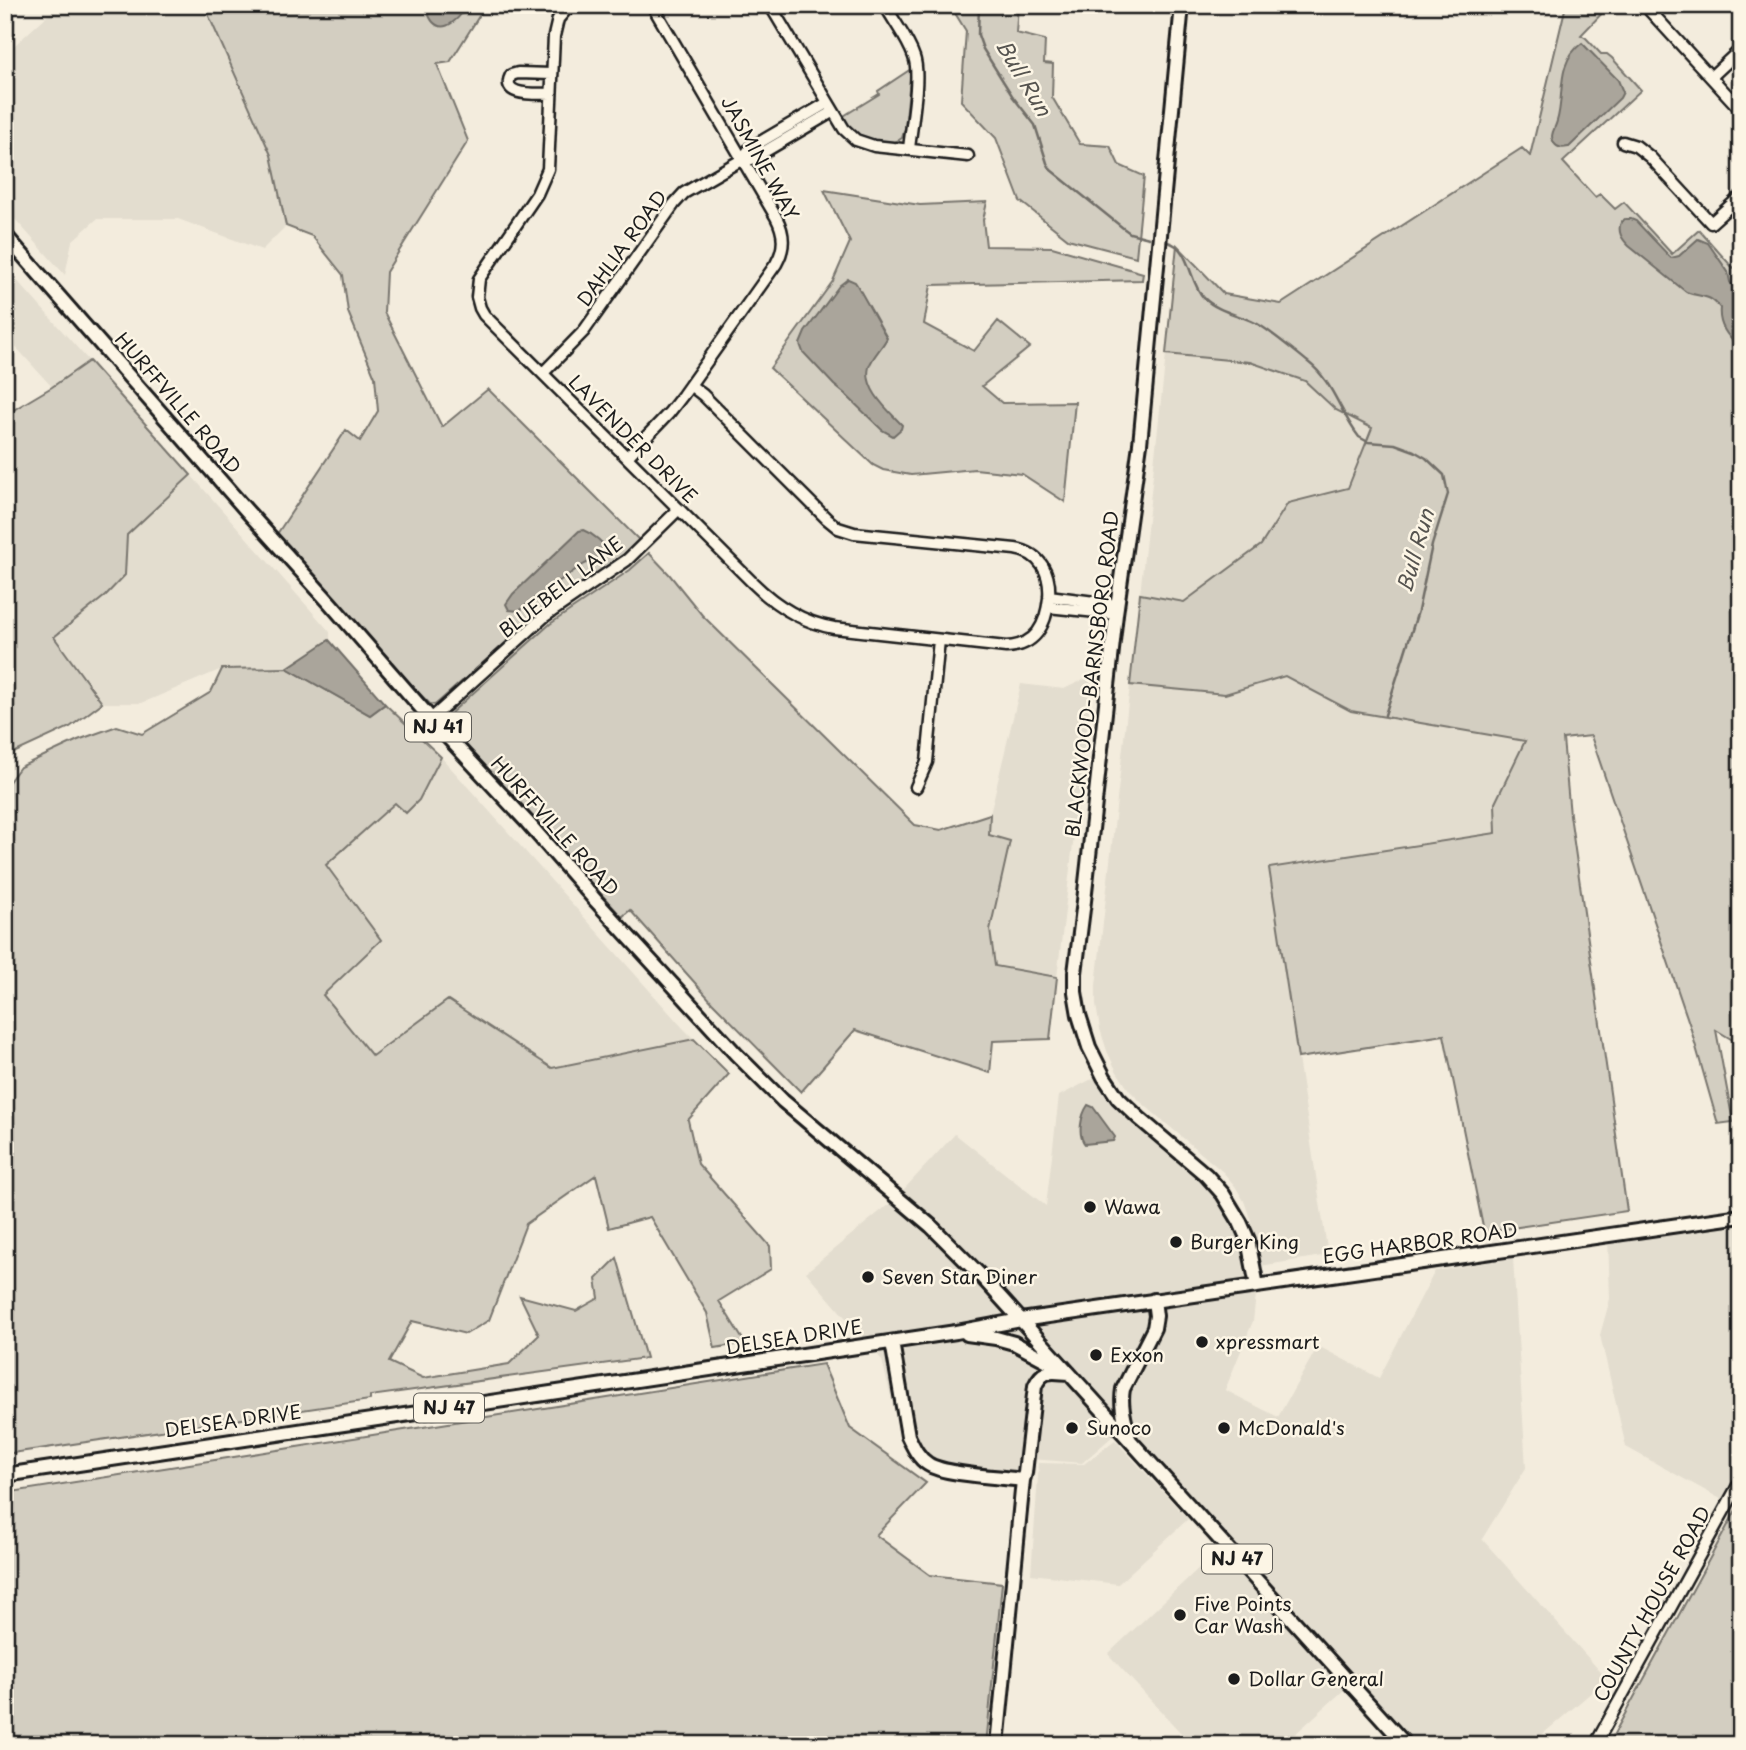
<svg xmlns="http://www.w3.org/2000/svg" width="1746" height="1750" font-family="'Playpen Sans',sans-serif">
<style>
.built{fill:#e3ddcf}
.green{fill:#d3cec1;stroke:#78756e;stroke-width:2}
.water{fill:#aaa59b;stroke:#716e68;stroke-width:2}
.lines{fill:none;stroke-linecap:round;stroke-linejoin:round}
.stream{stroke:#716e68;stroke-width:2.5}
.minor-casing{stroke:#1c1c1c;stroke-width:15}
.major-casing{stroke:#1c1c1c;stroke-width:18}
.minor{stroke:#fcf5e5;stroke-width:10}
.major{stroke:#fcf5e5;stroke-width:12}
.poi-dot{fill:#1c1c1c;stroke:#fcf5e5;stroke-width:2.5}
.labels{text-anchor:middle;stroke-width:5;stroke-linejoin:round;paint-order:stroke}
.shield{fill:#fcf5e5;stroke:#5f5d58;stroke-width:2}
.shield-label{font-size:18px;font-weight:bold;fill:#1c1c1c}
.street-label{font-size:19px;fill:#1c1c1c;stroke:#fcf5e5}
.poi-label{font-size:19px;fill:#1c1c1c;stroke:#fcf5e5;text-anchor:start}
.water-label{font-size:21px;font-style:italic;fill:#55534f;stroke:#fcf5e5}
</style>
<rect width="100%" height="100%" fill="#f3ecdd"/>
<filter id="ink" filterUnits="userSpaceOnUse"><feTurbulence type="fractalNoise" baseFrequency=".0143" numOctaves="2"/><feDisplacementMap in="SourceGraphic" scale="14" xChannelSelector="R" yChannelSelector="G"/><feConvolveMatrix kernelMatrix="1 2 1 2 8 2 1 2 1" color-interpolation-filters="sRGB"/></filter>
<g filter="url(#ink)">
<!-- built -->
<path class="built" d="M59 5H204L206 8 271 155 286 226 262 250 178 219H97L72 241 65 275 5 208V54Z
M5 267 89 361 52 387 5 335Z
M1166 354 1250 362 1305 381 1336 410 1373 427 1349 488 1288 503 1261 545 1184 602 1140 594Z
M191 475 330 632V640L380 698 367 714 287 668 222 669 142 703H102L54 637 105 596 125 575 127 535Z
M1285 676 1351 711 1525 741 1495 803 1496 833 1269 868 1328 1255 1260 1266 1251 1221 1244 1201 1235 1186 1223 1172 1142 1103 1129 1090 1117 1072 1107 1051 1100 1029 1096 1005V985L1130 685 1225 694Z
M1087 678H1093L1057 977 995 966 989 930 1010 842 989 835 990 814 1021 684 1064 689Z
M441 757 683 1028 694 1039 552 1068 448 1000 372 1057 322 995 381 940 325 866 395 803 405 813 419 800Z
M1104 1077 1234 1211 1257 1286 1253 1321 1225 1390 1278 1417 1318 1346 1379 1378 1435 1271 1513 1258 1526 1468 1482 1539 1607 1679 1530 1745H1411L1357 1687 1217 1528 1122 1428 1082 1463 1031 1459 1028 1490 944 1480 915 1461 900 1434 882 1360 806 1272 894 1200 955 1134 1046 1206 1059 1096 1090 1080Z
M1741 1216V1480L1728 1503 1626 1447 1600 1335 1610 1299 1608 1236Z
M1115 1440 1188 1519 1118 1584 1031 1574 1039 1463 1084 1464Z
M1221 1547 1345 1689 1283 1745H1192L1108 1654Z"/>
<!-- green -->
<path class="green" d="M204 5H486L450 62 437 64 468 141 386 272 384 312 442 427 488 389 639 540 621 557 545 608 435 705 430 704 415 689 292 549 277 534 346 430 360 441 378 411 375 377 348 312 343 275 312 236 286 226 271 155Z
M950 5H1018L1016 33 1045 40 1044 63 1053 64 1052 97 1080 144 1110 146 1119 165 1144 176 1136 257 1068 239 1020 201 996 138 961 101 966 31Z
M1566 5H1610L1581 35 1586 38 1601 54H1607L1612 58 1641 90 1563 162 1595 197 1600 194 1615 209 1624 202 1672 254 1699 230 1733 268 1741 262V276L1735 282 1741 288V1045L1716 1030 1733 1122 1718 1124 1690 1026 1591 736 1563 739 1570 815 1627 1211 1484 1232 1444 1035 1298 1058 1269 868 1496 833 1495 803 1525 741 1351 711 1285 676 1225 694 1130 685 1140 594 1184 602 1261 545 1288 503 1348 488 1372 428 1336 410 1305 381 1250 362 1166 354 1177 245 1224 294 1281 304 1522 148 1530 156Z
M911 69 905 128 902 138C891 147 863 142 852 131 848 127 845 122 842 117L879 94 878 91Z
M824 190 920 205 987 202 983 220 986 246 1052 247 1143 273 1142 280 931 285 924 324 974 351 998 321 1030 347 982 386 1002 403 1075 402 1065 502 1022 474 975 469 911 475 883 470 873 465 770 368 833 281 850 242Z
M89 361 191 475 127 535 125 575 105 596 54 637 102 703 70 727 5 757V415L52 387Z
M649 553 669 574 702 615 915 825 941 830 990 814 989 835 1010 841 990 930 995 966 1057 977 1050 1039 993 1041 990 1073 855 1030 801 1092 712 1002 630 910 622 917 449 727 450 716 452 712 550 624 630 570Z
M287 668 370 715 385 704 441 757 419 800 406 813 395 803 326 865 381 940 323 995 372 1056 448 1000 552 1068 694 1039 729 1074 688 1120 698 1164 770 1246 771 1269 719 1301 745 1343 715 1348 707 1313 650 1217 609 1228 596 1175 526 1224 489 1320 466 1334 412 1321 389 1362 423 1378 509 1364 539 1335 520 1296 576 1311 599 1298 596 1279 617 1258 646 1358 370 1396V1400L5 1454V787L20 767 78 740 117 726 142 734 211 692 222 669Z
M823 1364 850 1428 926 1483 876 1535 930 1575 1002 1583 986 1745H5V1493Z
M1741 1501V1745H1608Z"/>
<!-- water -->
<path class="water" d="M425 5H466C462 16 445 35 433 22 429 18 427 10 425 5Z
M1582 43 1618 80 1623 92 1620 98 1569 147C1563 148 1558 149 1554 143 1549 135 1555 129 1557 121 1565 96 1555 63 1582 43Z
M1625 219H1631L1636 221 1671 258 1679 256 1698 239 1708 243 1728 272 1730 282 1741 297V350C1729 337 1718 327 1720 308 1709 293 1701 298 1686 292L1629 246C1622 239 1617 232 1621 222Z
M848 279 855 282 857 285 887 338C882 348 872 357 869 367 863 389 889 411 902 425L901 429 893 436 882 430 845 394 834 385 803 352 800 344 805 332 839 286Z
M583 530C593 534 605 543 608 553 601 559 591 560 583 565 561 579 540 595 519 611L509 610 506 604 513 594 579 531Z
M329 640 385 704 370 715 287 668Z
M1088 1105 1093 1107 1115 1137 1113 1141 1085 1144C1077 1135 1081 1115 1088 1105Z"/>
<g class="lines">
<!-- stream -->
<path class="stream" d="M979 5 978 35 983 49 1013 97 1035 125 1047 163 1051 170 1123 228 1130 233 1149 238
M1167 242C1190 246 1189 283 1204 298 1219 313 1244 315 1261 326 1278 337 1293 350 1308 362 1333 381 1340 413 1359 437L1368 442 1395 444 1414 451 1426 458 1444 475 1448 494 1432 545 1418 611 1385 715"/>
<!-- minor casing -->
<g class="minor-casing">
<path id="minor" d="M570 5 558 19 554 36 548 169 537 194 479 279 477 297 480 308 484 315 753 583C776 606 801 622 834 628L1006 647C1036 646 1046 625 1049 598 1051 574 1041 553 1015 549L854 533 838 528 827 519 703 395 690 385
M770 5 844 129 856 140 874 146 968 156
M885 5C894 22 908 39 914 57 921 75 911 128 909 149
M1650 11 1741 110
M1711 77 1741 49
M551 94C539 93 499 98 511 75L518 73 552 74
M1623 142 1636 146 1650 157 1711 223 1741 196
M743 159 750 148 827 103
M543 373 584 331 674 204 684 193 743 159H752L832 112
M627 457 669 413 683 395 776 264C785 248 785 234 776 217L652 5
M1049 596 1117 605
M1048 607 1116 614
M431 719 545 616 627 560 679 509
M916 787 927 762 939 640
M1595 1745 1741 1480"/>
</g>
<!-- major casing -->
<g class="major-casing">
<path id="major" d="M1182 5 1140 444 1116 614 1084 901 1075 973V992L1079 1015 1089 1047 1104 1077 1118 1098 1139 1118 1206 1175 1223 1194 1240 1222 1248 1240 1257 1286
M5 235 246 510 330 603 431 719 527 822 596 901 736 1054 783 1101 931 1226 981 1276 1406 1745
M967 1334 996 1338 1014 1343 1057 1366
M892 1342 908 1436C913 1446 918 1458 928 1464 944 1475 1001 1477 1023 1480
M1129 1438C1125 1421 1120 1406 1123 1389L1154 1328 1156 1316 1154 1300
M5 1475 850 1348 956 1332 1021 1320 1741 1216
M997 1745 1023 1480 1025 1473 1035 1386C1043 1368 1052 1372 1069 1373"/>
</g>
<!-- minor -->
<use href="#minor" class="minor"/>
<!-- major -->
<use href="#major" class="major"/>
</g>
</g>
<!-- markers -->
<g class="poi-dot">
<circle cx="1090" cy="1207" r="7"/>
<circle cx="1176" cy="1242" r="7"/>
<circle cx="868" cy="1277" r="7"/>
<circle cx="1202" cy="1342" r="7"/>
<circle cx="1096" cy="1355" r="7"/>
<circle cx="1072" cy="1428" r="7"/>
<circle cx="1224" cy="1428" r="7"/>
<circle cx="1180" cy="1615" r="7"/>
<circle cx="1234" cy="1679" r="7"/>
</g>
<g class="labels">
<!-- shield labels -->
<g class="shield">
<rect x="405" y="712.5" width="66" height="29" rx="5"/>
<rect x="414" y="1393.5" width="70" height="29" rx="5"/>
<rect x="1202" y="1544.5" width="70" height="29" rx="5"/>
</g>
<g class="shield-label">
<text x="438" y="733">NJ 41</text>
<text x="449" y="1414">NJ 47</text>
<text x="1237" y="1565">NJ 47</text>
</g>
<!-- street labels -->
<g class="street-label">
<text transform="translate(760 158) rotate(61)" y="7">JASMINE WAY</text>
<text transform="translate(622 248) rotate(-54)" y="7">DAHLIA ROAD</text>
<text transform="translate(178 403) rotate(49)" y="7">HURFFVILLE ROAD</text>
<text transform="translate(633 439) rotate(45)" y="7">LAVENDER DRIVE</text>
<text transform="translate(561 587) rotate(-38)" y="7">BLUEBELL LANE</text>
<text transform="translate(1092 674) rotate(-83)" y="7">BLACKWOOD-BARNSBORO ROAD</text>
<text transform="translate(555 826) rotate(48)" y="7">HURFFVILLE ROAD</text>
<text transform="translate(1420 1243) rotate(-8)" y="7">EGG HARBOR ROAD</text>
<text transform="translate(794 1337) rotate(-9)" y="7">DELSEA DRIVE</text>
<text transform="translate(233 1421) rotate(-8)" y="7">DELSEA DRIVE</text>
<text transform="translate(1652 1604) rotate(-61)" y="7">COUNTY HOUSE ROAD</text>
</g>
<!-- poi labels -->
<g class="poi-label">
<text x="1104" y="1214">Wawa</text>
<text x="1190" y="1249">Burger King</text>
<text x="882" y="1284">Seven Star Diner</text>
<text x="1216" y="1349">xpressmart</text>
<text x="1110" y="1362">Exxon</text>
<text x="1086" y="1435">Sunoco</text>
<text x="1238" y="1435">McDonald's</text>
<text x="1194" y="1611">Five Points<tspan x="1194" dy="22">Car Wash</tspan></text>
<text x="1248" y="1686">Dollar General</text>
</g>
<!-- water labels -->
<g class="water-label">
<text transform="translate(1023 78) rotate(59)" y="7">Bull Run</text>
<text transform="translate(1416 551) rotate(-74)" y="7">Bull Run</text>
</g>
</g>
<!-- margin -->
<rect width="1746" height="1750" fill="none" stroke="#fcf5e5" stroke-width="28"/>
<rect x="14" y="14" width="1718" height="1722" fill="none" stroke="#1c1c1c" stroke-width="2.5" filter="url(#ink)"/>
</svg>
